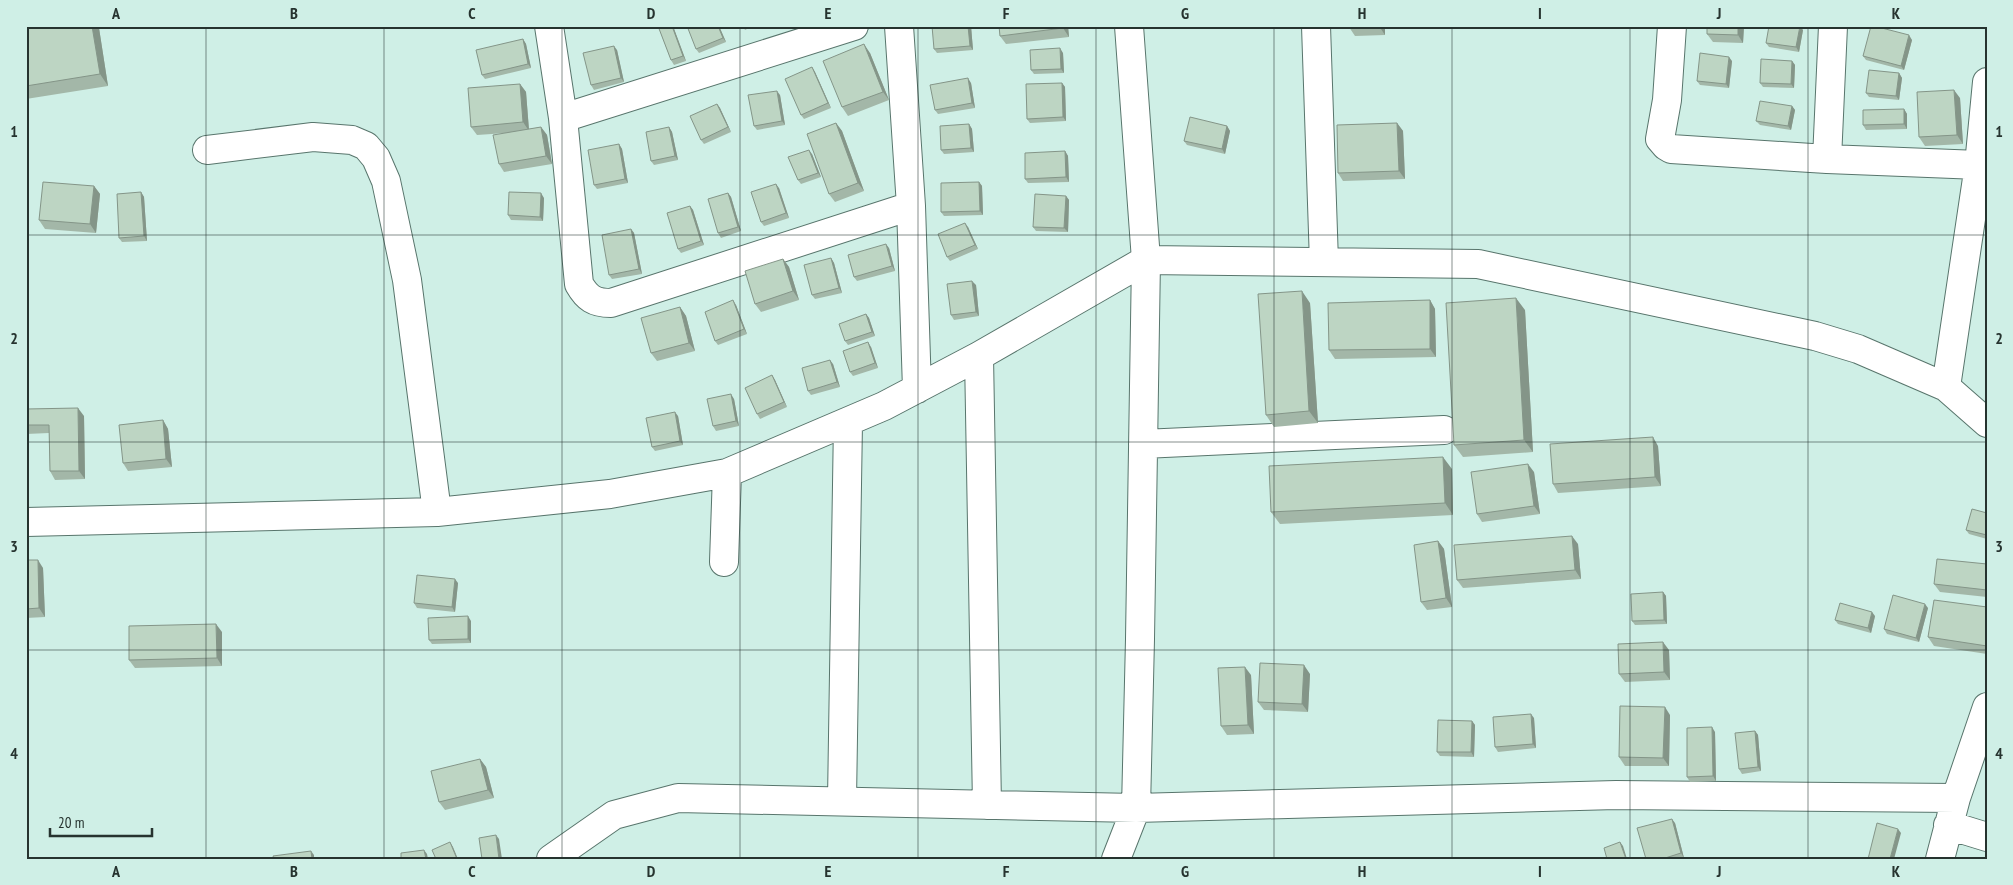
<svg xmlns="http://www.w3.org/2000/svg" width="2013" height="885" font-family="'PT Sans Narrow',sans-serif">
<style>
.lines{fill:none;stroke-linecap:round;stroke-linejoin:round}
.minor-casing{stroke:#58756c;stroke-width:30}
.minor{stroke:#fff;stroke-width:28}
.wall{fill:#a3b7a8}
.shaded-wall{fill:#849588}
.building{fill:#bdd5c3;stroke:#849588}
.grid{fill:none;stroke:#26332f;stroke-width:1;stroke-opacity:0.55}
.neatline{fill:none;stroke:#26332f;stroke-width:2}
.grid-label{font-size:16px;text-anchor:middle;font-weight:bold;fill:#26332f}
</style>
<rect width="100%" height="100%" fill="#cfefe6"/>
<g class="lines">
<!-- minor casing -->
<g class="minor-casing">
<path id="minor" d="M549 26 563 118 579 284C587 298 594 303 611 303L911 206
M899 26 911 206 917 389
M1316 26 1324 262
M1672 26 1667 100 1660 139 1666 146 1671 149 1827 159 1979 165
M563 118 854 26
M207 150 313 137 352 140 366 146 376 158 386 181 407 280 437 512
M1827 159 1833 26
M979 356 987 805
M1946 387 1979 165 1987 82
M1143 444 1444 430
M26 522 437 512 610 494 727 473 884 406 979 356 1146 260 1478 264 1815 336 1858 349 1946 387 1987 423
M724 562 727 473
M842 800 848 422
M1948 825 1987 837
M551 859 614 815 678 798 1136 808 1616 795 1956 798
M1116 859 1136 808 1140 639 1146 260 1129 26
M1940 859 1956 798 1987 707"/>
</g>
<!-- minor -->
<use href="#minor" class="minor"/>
</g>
<!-- wall -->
<path class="wall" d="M26 26H98L99 28 108 86 26 99Z
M658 26H673L686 61 674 65 671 60Z
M719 26 726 42 699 53 696 49Z
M743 26H753L745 30Z
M971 26 973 50 937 53 934 49Z
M999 26H1068L1069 37 1006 44 1000 36Z
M1385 26V35L1355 36 1349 27Z
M1707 26H1744L1743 43 1713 42 1707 34Z
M1875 26H1913L1876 27 1912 40 1904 70 1866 60 1863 56Z
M1803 30 1799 52 1769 47 1766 43Z
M523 39 526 44 531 68 485 79 482 75Z
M617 50 624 82 594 90 591 85Z
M870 53 889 100 848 116 842 107Z
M1063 53 1064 73 1034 74 1031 70Z
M1732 61 1729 88 1700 85 1697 81Z
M1792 61 1795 65 1794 88 1763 87 1760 83Z
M812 67 815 72 831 108 804 119 801 115Z
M1899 73 1902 78 1899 100 1869 97 1866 93Z
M971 83 975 108 938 114 935 110Z
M1062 83 1065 87 1066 121 1030 123 1027 119Z
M520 84 526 92 529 129 541 127 547 135 552 164 504 172 499 164 506 133 477 135 471 127Z
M780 95 785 125 757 130 754 126Z
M1960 98 1963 144 1925 146 1919 137Z
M717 104 720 108 731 132 704 144 701 140Z
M1792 106 1795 110 1791 130 1760 125 1756 121Z
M1904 109 1907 114V129L1866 130 1863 125Z
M836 123 842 131 864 191 835 202 829 194Z
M1397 123 1403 131 1405 179 1343 181 1338 173Z
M969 124 972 129 974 152 944 154 941 150Z
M1227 126 1230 131 1225 154 1187 145 1184 141Z
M669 127 672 132 678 160 654 165 651 161Z
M619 144 622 149 628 183 597 189 594 185Z
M1065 151 1068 156 1069 182 1028 183 1025 179Z
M812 154 821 177 801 184 798 180Z
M979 182 982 186 983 215 944 216 941 212Z
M94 186 100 194 96 233 45 229 39 220Z
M779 188 789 218 764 226 761 222Z
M141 192 144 197 147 241 122 242 119 238Z
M728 193 731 197 741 231 721 238 718 233Z
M1066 196 1069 200 1068 232 1036 231 1033 227Z
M544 198 543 221 511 220 508 215Z
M690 206 693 210 704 245 681 253 678 249Z
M968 227 978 249 950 261 947 257Z
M631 229 634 233 642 274 612 279 609 275Z
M889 248 895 271 857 281 854 277Z
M831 258 834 263 842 293 815 299 812 295Z
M783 259 789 267 799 300 761 312 755 304Z
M976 285 979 316 954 320 951 315Z
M1430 300 1435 309 1436 357 1335 359 1329 350Z
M1310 303 1318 423 1274 427 1266 415Z
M736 305 747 334 718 345 715 341Z
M680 307 686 316 695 351 657 361 651 353Z
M1525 310 1533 452 1463 457 1454 445Z
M866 314 869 318 875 336 848 345 845 341Z
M871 347 878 368 853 376 850 372Z
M833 364 840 387 811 395 808 391Z
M772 375 775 380 787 407 760 419 757 414Z
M734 399 739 426 716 431 713 426Z
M26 409 84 416 85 479 55 480 50 471 49 433 26 434Z
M678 416 683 445 655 451 652 447Z
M163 420 168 429 172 467 128 471 123 463Z
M1658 446 1661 486 1558 493 1553 484Z
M1452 469 1453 515 1280 524 1271 512Z
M1534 472 1540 514 1482 522 1477 514Z
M1987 513V539L1969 534 1966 530Z
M1438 541 1444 549 1452 607 1427 610 1421 602Z
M1578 544 1581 579 1463 588 1457 580Z
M26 560 43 568 45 617 26 618Z
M1987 564V597L1940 592 1934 584Z
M458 583 455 612 417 608 414 603Z
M1663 592 1666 596 1667 624 1635 625 1632 621Z
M1987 607V654L1934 646 1928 637Z
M1928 608 1919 642 1887 634 1884 629Z
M1875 616 1871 633 1838 624 1835 620Z
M471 621V643L432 644 429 640Z
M222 632V666L135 668 129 660Z
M1669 650 1670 680 1625 682 1619 674Z
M1310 674 1308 712 1264 710 1258 702Z
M1251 675 1254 734 1227 735 1221 726Z
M1670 715 1669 766H1625L1619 757Z
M1534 718 1536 748 1498 752 1495 747Z
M1472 721 1475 725 1474 757 1440 756 1437 752Z
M1755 731 1758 735 1761 771 1742 774 1739 769Z
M1715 732 1716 781 1690 782 1687 777Z
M480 759 486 767 494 798 445 810 439 802Z
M1675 823 1684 858 1680 859H1646Z"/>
<!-- shaded-wall -->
<path class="shaded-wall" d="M92 26H98L99 28 108 86 100 74Z
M672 26H673L686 61 683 56Z
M718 26H719L726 42 723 38Z
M968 26H971L973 50 970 46Z
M1063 26H1068L1069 37 1063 28Z
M1379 26H1385V35Z
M1738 26H1744L1743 43 1738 35Z
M1800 26 1803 30 1799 52 1796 47Z
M1909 35 1912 40 1904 70 1901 66Z
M523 39 526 44 531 68 528 64Z
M864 44 870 53 889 100 883 92Z
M614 46 617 50 624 82 621 78Z
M1060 48 1063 53 1064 73 1061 69Z
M1729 57 1732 61 1729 88 1726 84Z
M1792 61 1795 65 1794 88 1791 84Z
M812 67 815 72 831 108 828 103Z
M1899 73 1902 78 1899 100 1896 96Z
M968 78 971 83 975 108 972 103Z
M1062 83 1065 87 1066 121 1063 117Z
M520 84 526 92 529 131 523 122Z
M1954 90 1960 98 1963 144 1957 135Z
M777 91 780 95 785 125 782 121Z
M717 104 720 108 731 132 728 127Z
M1792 106 1795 110 1791 130 1788 126Z
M1904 109 1907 114V129L1904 124Z
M836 123 842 131 864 191 858 183Z
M1397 123 1403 131 1405 179 1399 171Z
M969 124 972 129 974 152 971 148Z
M1227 126 1230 131 1225 154 1222 149Z
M541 127 547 135 552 164 546 156Z
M669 127 672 132 678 160 675 156Z
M619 144 622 149 628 183 625 179Z
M809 150 812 154 821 177 818 173Z
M1065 151 1068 156 1069 182 1066 177Z
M979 182 982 186 983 215 980 211Z
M776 184 779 188 789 218 786 213Z
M94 186 100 194 96 233 90 224Z
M141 192 144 197 147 241 144 236Z
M541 193 544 198 543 221 540 217Z
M728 193 731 197 741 231 738 227Z
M1066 196 1069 200 1068 232 1064 228Z
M690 206 693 210 704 245 701 241Z
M965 223 968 227 978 249 975 245Z
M631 229 634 233 642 274 639 269Z
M886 244 889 248 895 271 892 266Z
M831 258 834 263 842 293 839 288Z
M783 259 789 267 799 300 793 291Z
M972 281 976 285 979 316 976 312Z
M1302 291 1310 303 1318 423 1309 411Z
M1516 298 1525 310 1533 452 1524 440Z
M733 300 736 305 747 334 744 329Z
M1430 300 1435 309 1436 357 1430 349Z
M680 307 686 316 695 351 689 343Z
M866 314 869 318 875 336 872 332Z
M868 342 871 347 878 368 875 363Z
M830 360 833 364 840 387 837 382Z
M772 375 775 380 787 407 784 402Z
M731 394 734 399 739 426 736 421Z
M78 408 84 416 85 479 79 471Z
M675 412 678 416 683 445 680 441Z
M163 420 168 429 172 467 166 459Z
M1653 437 1658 446 1661 486 1655 477Z
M1443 457 1452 469 1453 515 1445 503Z
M26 459 29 504 26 500Z
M1528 464 1534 472 1540 514 1534 506Z
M1572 536 1578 544 1581 579 1575 570Z
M1438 541 1444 549 1452 607 1446 598Z
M38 560 43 568 45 617 39 608Z
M455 579 458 583 455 612 452 607Z
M1663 592 1666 596 1667 624 1664 620Z
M1925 604 1928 608 1919 642 1916 638Z
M1872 612 1875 616 1871 633 1868 628Z
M468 616 471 621V643L468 639Z
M216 624 222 632V666L217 658Z
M1663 642 1669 650 1670 680 1664 672Z
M1304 665 1310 674 1308 712 1302 704Z
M1245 667 1251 675 1254 734 1248 725Z
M1665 707 1670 715 1669 766 1663 758Z
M1531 714 1534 718 1536 748 1533 744Z
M1472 721 1475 725 1474 757 1471 752Z
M1712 727 1715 732 1716 781 1713 776Z
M1755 731 1758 735 1761 771 1758 767Z
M480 759 486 767 494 798 488 790Z
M1672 819 1675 823 1684 858 1681 853Z
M1898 829 1901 833 1894 859H1890Z
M496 835 499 839 502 859H499Z
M450 842 453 847 458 859H457Z
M1620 842 1623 846 1627 859H1626Z
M424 850 427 854 428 859H426Z
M311 851 314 855V859H312Z"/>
<!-- building -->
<path class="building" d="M26 26H92L100 74 26 86Z
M658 26H672L683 56 671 60Z
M687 26H718L723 38 696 49Z
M932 26H968L970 46 934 49Z
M999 26H1063V28L1000 36Z
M1349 26H1379V27H1349Z
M1707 26H1738V35L1707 34Z
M1769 26H1800L1796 47 1766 43Z
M1871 26H1874L1909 35 1901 66 1863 56Z
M523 39 528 64 482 75 476 50Z
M864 44 883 92 842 107 823 61Z
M614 46 621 78 591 85 583 53Z
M1060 48 1061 69 1031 70 1030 50Z
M1700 53 1729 57 1726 84 1697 81Z
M1761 59 1792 61 1791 84 1760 83Z
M812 67 828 103 801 115 785 79Z
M1869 70 1899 73 1896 96 1866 93Z
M968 78 972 103 935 110 930 85Z
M1062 83 1063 117 1027 119 1026 84Z
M520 84 523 122 471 127 468 88Z
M1954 90 1957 135 1919 137 1917 92Z
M777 91 782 121 754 126 748 95Z
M1760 101 1792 106 1788 126 1756 121Z
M717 104 728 127 701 140 690 116Z
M1904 109V124L1863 125V110Z
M1190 117 1227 126 1222 149 1184 141Z
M836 123 858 183 829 194 807 134Z
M1397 123 1399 171 1338 173 1337 125Z
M969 124 971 148 941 150 940 126Z
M541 127 546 156 499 164 493 135Z
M669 127 675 156 651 161 646 132Z
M619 144 625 179 594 185 588 150Z
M809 150 818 173 798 180 788 157Z
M1065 151 1066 177 1025 179V153Z
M43 182 94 186 90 224 39 220Z
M979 182 980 211 941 212V183Z
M776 184 786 213 761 222 751 192Z
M141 192 144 236 119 238 117 194Z
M509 192 541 193 540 217 508 215Z
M728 193 738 227 718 233 708 199Z
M1035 194 1066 196 1064 228 1033 227Z
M690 206 701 241 678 249 667 213Z
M965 223 975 245 947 257 938 234Z
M631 229 639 269 609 275 602 235Z
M886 244 892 266 854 277 848 255Z
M831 258 839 288 812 295 804 265Z
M783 259 793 291 755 304 745 271Z
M972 281 976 312 951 315 947 284Z
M1302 291 1309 411 1266 415 1258 294Z
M1516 298 1524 440 1454 445 1446 303Z
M733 300 744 329 715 341 705 312Z
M1430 300V349L1329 350 1328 303Z
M680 307 689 343 651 353 641 318Z
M866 314 872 332 845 341 839 324Z
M868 342 875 363 850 372 843 351Z
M830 360 837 382 808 391 802 368Z
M772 375 784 402 757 414 745 388Z
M731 394 736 421 713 426 707 399Z
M78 408 79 471H50L49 425H26V409Z
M675 412 680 441 652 447 646 418Z
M163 420 166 459 123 463 119 425Z
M1653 437 1655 477 1553 484 1550 444Z
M1443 457 1445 503 1271 512 1269 466Z
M1528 464 1534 506 1477 514 1471 472Z
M1972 509 1987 513V535L1966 530Z
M1572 536 1575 570 1457 580 1454 545Z
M1438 541 1446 598 1421 602 1414 545Z
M1937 559 1987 564V590L1934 584Z
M26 560H38L39 608 26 609Z
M417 575 455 579 452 607 414 603Z
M1663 592 1664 620 1632 621 1631 594Z
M1893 595 1925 604 1916 638 1884 629Z
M1934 600 1987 607V646L1928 637Z
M1840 603 1872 612 1868 628 1835 620Z
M468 616V639L429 640 428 618Z
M216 624 217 658 129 660V626Z
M1663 642 1664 672 1619 674 1618 644Z
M1260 663 1304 665 1302 704 1258 702Z
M1245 667 1248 725 1221 726 1218 668Z
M1620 706 1665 707 1663 758 1619 757Z
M1531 714 1533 744 1495 747 1493 717Z
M1438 720 1472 721 1471 752H1437Z
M1712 727 1713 776 1687 777V728Z
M1755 731 1758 767 1739 769 1735 733Z
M480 759 488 790 439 802 431 771Z
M1672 819 1681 853 1662 859H1646L1637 828Z
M1877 823 1898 829 1890 859H1868Z
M496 835 499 859H482L479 838Z
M450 842 457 859H436L432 850Z
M1620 842 1626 859H1607L1604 848Z
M424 850 426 859H401V853Z
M311 851 312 859H274L273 856Z"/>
<!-- grid -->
<path class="grid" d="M206 26V859M384 26V859M562 26V859M740 26V859M918 26V859M1096 26V859M1274 26V859M1452 26V859M1630 26V859M1808 26V859M26 235H1987M26 442H1987M26 650H1987"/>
<!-- border -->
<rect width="2013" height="885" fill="none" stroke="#cfefe6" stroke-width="55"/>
<!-- scale -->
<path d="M50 828v8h102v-8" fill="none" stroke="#26332f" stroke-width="2.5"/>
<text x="58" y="828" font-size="15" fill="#26332f" stroke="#cfefe6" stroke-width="4" paint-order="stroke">20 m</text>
<rect x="28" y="28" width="1958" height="830" class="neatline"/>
<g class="grid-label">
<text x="116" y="19">A</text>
<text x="294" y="19">B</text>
<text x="472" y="19">C</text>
<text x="651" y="19">D</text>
<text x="828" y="19">E</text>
<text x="1006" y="19">F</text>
<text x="1185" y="19">G</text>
<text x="1362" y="19">H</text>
<text x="1540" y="19">I</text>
<text x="1719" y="19">J</text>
<text x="1896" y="19">K</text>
<text x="14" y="137">1</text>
<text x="1999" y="137">1</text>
<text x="14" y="344">2</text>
<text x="1999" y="344">2</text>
<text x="14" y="552">3</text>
<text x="1999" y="552">3</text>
<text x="14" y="759">4</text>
<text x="1999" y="759">4</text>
<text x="116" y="877">A</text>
<text x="294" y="877">B</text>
<text x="472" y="877">C</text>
<text x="651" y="877">D</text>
<text x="828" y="877">E</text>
<text x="1006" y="877">F</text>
<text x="1185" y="877">G</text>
<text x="1362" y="877">H</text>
<text x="1540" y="877">I</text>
<text x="1719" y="877">J</text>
<text x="1896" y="877">K</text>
</g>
</svg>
